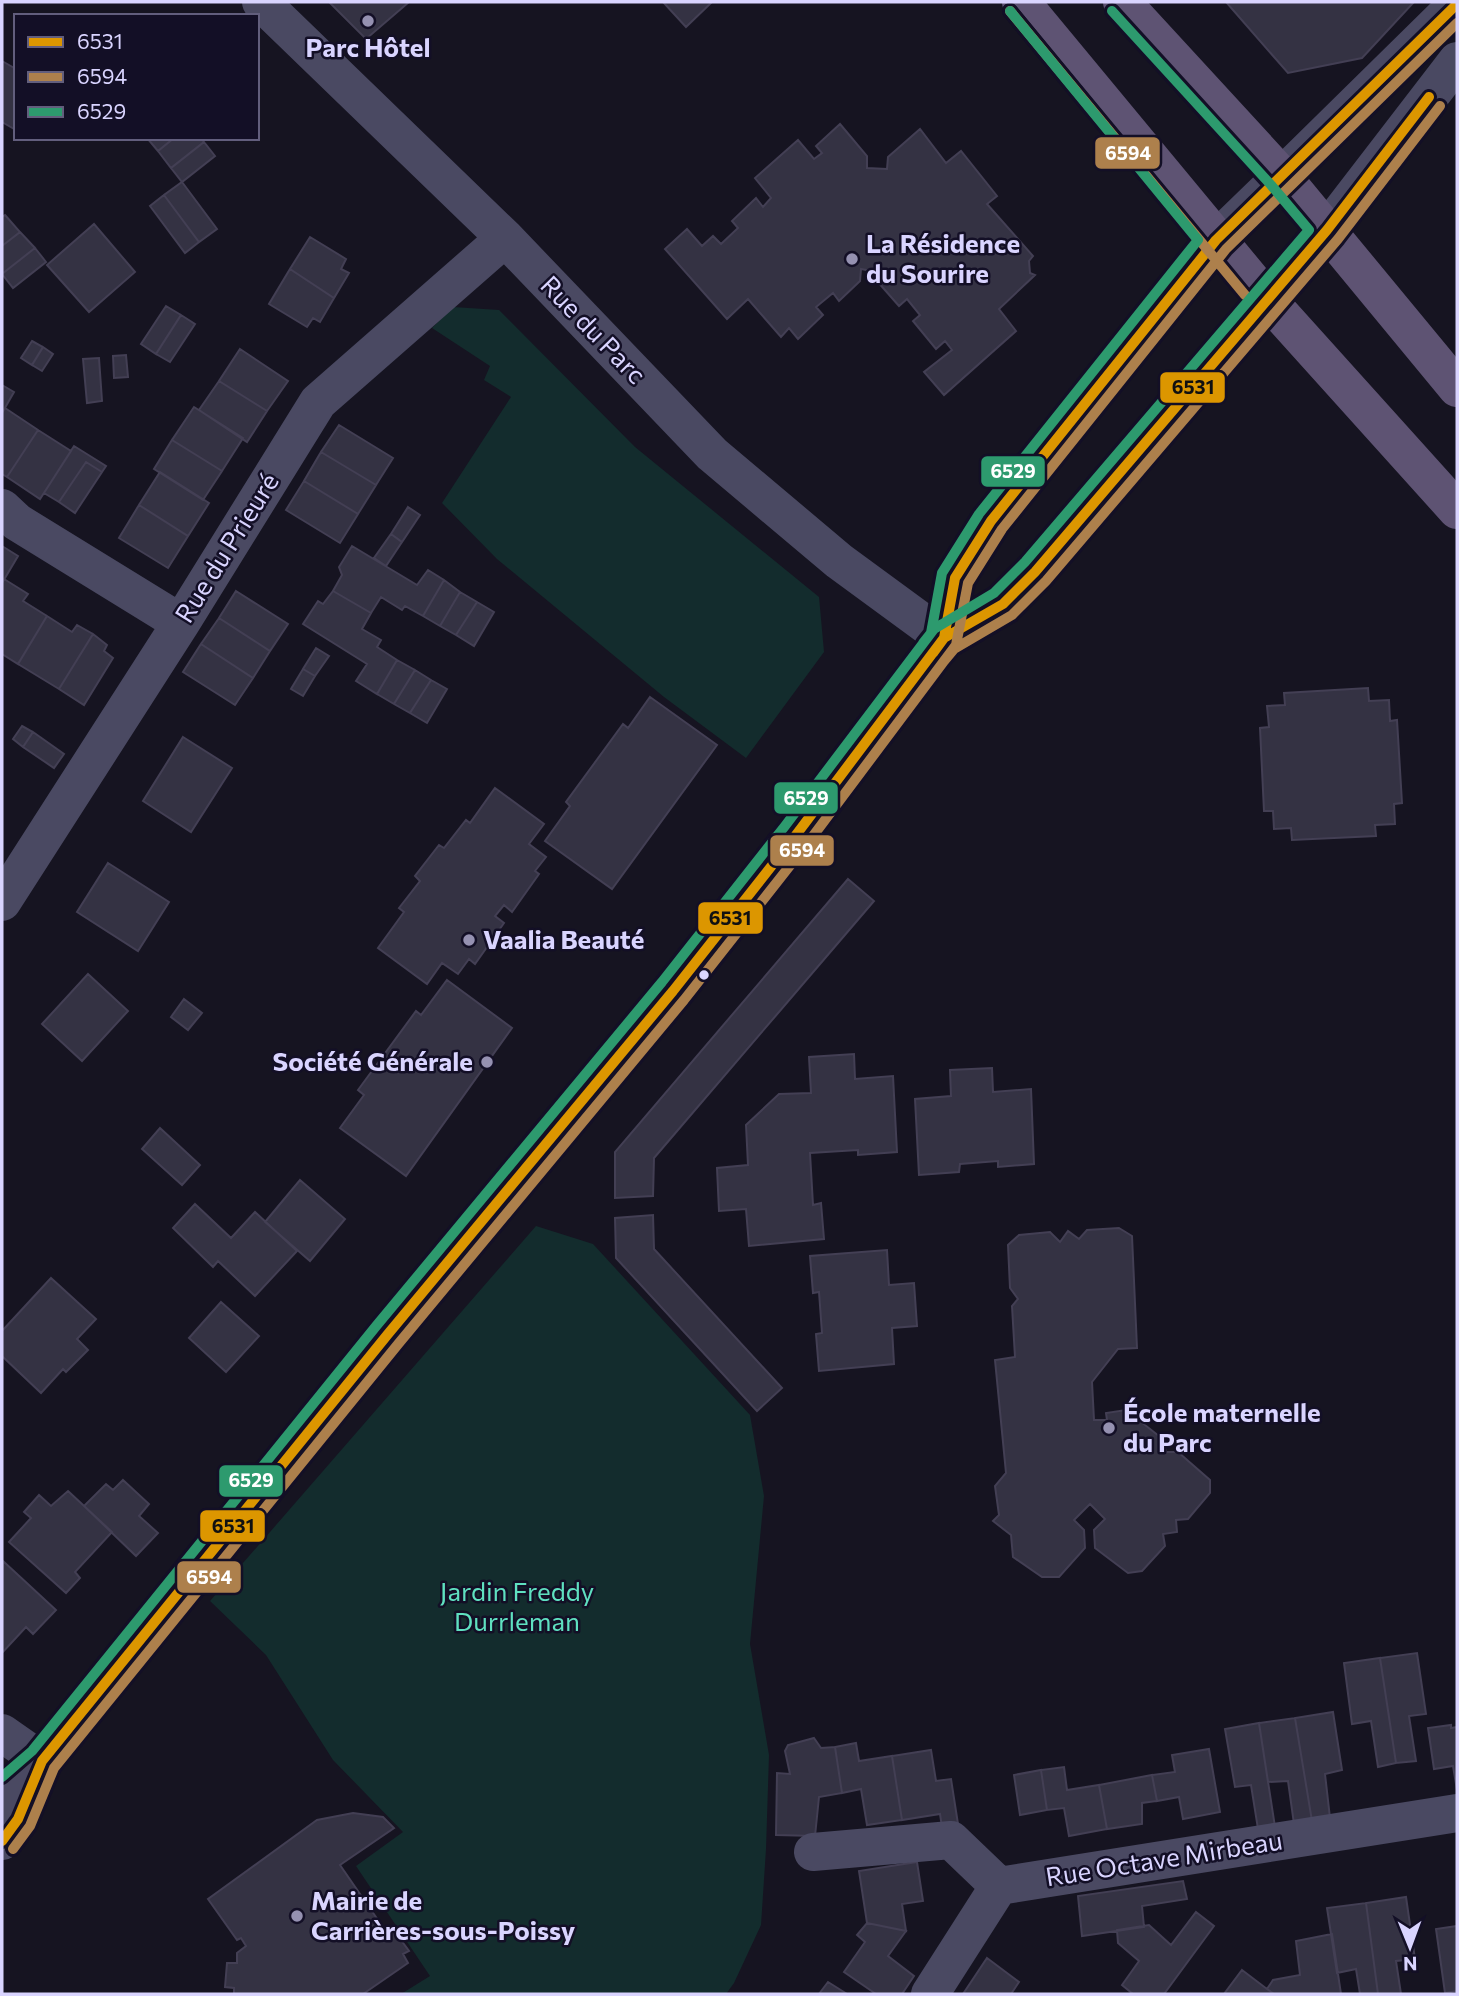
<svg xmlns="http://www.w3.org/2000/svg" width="1459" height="1996" font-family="Commissioner,sans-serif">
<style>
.green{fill:#132c2d}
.building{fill:#343243;stroke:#433f54;stroke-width:2}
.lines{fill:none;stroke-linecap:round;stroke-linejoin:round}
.minor{stroke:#4a4962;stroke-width:38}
.tertiary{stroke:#4a4962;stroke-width:38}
.primary{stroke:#5e5373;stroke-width:38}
.bus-1-casing{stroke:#130f26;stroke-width:16}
.bus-2-casing{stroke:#130f26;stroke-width:16}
.bus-3-casing{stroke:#130f26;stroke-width:16}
.bus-1{stroke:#dc9600;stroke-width:10}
.bus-2{stroke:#ad804c;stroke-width:10}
.bus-3{stroke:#2d9a6e;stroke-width:10}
.poi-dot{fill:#9591b1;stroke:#130f26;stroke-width:2.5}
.bus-dot{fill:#d9d4ff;stroke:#130f26;stroke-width:2.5}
.labels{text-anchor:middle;stroke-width:5;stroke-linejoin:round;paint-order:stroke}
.poi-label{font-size:26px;font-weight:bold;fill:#d9d4ff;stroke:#130f26;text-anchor:start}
.street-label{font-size:26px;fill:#d9d4ff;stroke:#130f26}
.park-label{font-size:26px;fill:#5fe0c0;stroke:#130f26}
.line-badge{stroke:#130f26;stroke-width:2.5}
.badge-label{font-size:19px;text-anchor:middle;font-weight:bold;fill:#fff}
.pale-badge-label{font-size:19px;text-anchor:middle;font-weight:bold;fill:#111}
</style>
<rect width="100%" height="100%" fill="#161421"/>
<!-- green -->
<path class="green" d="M453 307 499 310 635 447 819 597 824 652 746 758 664 697 497 559 442 503 511 397 484 380 490 366 432 328Z
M536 1226 593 1244 750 1415 764 1496 750 1644 769 1755 766 1849 761 1925 734 1983 726 1994H401L430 1976 356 1866 403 1832 333 1760 266 1655 210 1601Z"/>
<!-- building -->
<path class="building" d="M329 2H409L366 39Z
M663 2H712L686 27Z
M1226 2H1414L1362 58 1288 73Z
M2 61 16 69V130L2 122Z
M840 124 867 156V168L887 169 888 157 920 129 946 163 961 151 997 196 987 204 1033 256 1029 261 1030 273 1035 275 999 309 1016 331 944 395 924 372 952 350 945 341 936 349 913 321 920 315 907 299 899 306 877 281V272L861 269 860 281 839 301 833 293 816 307 823 315 798 339 789 328 781 337 748 299 727 319 665 249 687 229 702 246 713 236 721 244 738 228 732 221 756 198 763 207 771 198 755 178 798 140 814 159 822 153 816 146Z
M147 138H174L158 151Z
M174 138H201L204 142 171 168 158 151Z
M204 142 215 156 182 182 171 168Z
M182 182 217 229 199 242 164 195Z
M164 195 199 242 185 253 150 206Z
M5 215 20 232 2 246V217Z
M94 224 135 272 89 312 47 265Z
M20 232 35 248 2 274V246Z
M310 237 346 259 341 269 349 273 334 298 290 269Z
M35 248 46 262 13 288 2 274Z
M290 269 334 298 320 322 313 318 307 327 269 304Z
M166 306 181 315 156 354 141 344Z
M181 315 195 324 170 362 156 354Z
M32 341 43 347 32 365 21 358Z
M43 347 53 354 42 371 32 365Z
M240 349 288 381 267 411 219 381Z
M126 355 128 377 114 378 113 356Z
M99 358 102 401 87 403 83 359Z
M219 381 267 411 247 442 199 410Z
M2 385 14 392 2 413Z
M194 407 243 438 222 471 172 440Z
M5 408 38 430 7 477 2 474V413Z
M339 425 393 458 376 485 321 452Z
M38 430 71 451 40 499 7 477Z
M172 440 222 471 203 500 154 469Z
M74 446 106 466 102 472 86 462 59 502 44 493Z
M321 452 376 485 358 514 304 481Z
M86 462 102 472 75 513 59 502Z
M160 472 209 503 188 536 139 505Z
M304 481 358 514 340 543 286 510Z
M139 505 188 536 168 568 119 538Z
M408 507 420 515 402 542 391 534Z
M391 534 402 542 386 566 374 558Z
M2 546 18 556 2 583Z
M352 546 417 585 428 570 444 580 423 616 405 606 402 610 381 597 371 613 333 591 342 575 339 567Z
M4 579 28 594 23 601 47 616 18 664 2 654V583Z
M444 580 460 592 440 626 423 616Z
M236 591 288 624 270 651 219 618Z
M333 591 371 613 362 629 381 640 377 647 397 660 377 694 356 681 367 664 303 624 318 601 323 604Z
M460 592 477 602 456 635 440 626Z
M477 602 494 612 474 646 456 635Z
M47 616 72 632 77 625 93 634 59 689 18 664Z
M219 618 270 651 253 678 201 644Z
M93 634 107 645 104 651 113 658 84 705 59 689Z
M201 644 253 678 235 705 183 672Z
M316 648 329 656 315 676 303 669Z
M397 660 415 670 394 704 377 694Z
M303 669 315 676 303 696 291 689Z
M415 670 431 680 410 713 394 704Z
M431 680 447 689 427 723 410 713Z
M1368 688 1369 701 1389 700 1390 721 1397 720 1402 803 1394 804 1395 824 1375 825 1376 836 1292 840 1291 828 1274 829 1273 811H1264L1260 728 1269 727 1267 706 1285 705 1284 693Z
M650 697 717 745 612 889 545 841 570 806 566 802 623 724 628 728Z
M22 726 33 732 23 747 13 739Z
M33 732 64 754 54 768 23 747Z
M183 737 232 768 191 832 143 801Z
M495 788 544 824 529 844 546 857 535 871 539 874 512 912 504 905 495 916 504 923 475 964 469 959 458 974 442 963 427 984 378 948 404 912 399 908 420 881 415 876 439 845 444 848 466 820 470 823Z
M108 863 169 902 138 951 77 912Z
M848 879 874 901 654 1158 653 1196 615 1198V1152Z
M88 974 128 1011 82 1061 42 1024Z
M447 980 512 1028 406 1176 340 1128 364 1095 358 1090 416 1011 421 1015Z
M184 999 202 1013 188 1030 171 1017Z
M854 1054 855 1079 893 1076 897 1152 858 1155V1150L810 1153 813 1205 821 1203 824 1239 749 1246 746 1209 719 1211 717 1168 748 1165 746 1125 779 1094 811 1093 809 1057Z
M992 1068 993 1092 1031 1089 1034 1164 998 1167V1161L960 1164 959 1172 919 1175 915 1099 951 1096 950 1070Z
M160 1128 200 1165 182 1185 142 1149Z
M300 1180 345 1219 310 1261 265 1222Z
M195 1204 231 1238 255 1212 297 1251 255 1296 218 1261 213 1267 173 1228Z
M653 1215 654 1249 782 1388 757 1411 616 1258 615 1218Z
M1119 1228 1132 1236 1137 1348 1118 1349 1092 1382 1094 1420H1107L1106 1413 1126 1410 1164 1440 1166 1452H1178L1210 1480V1493L1188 1519 1176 1520 1177 1532 1163 1534 1165 1546 1142 1571 1128 1573 1095 1548 1094 1530 1105 1519 1090 1504 1074 1520 1084 1530 1085 1548 1059 1577H1042L1013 1557 1011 1535 993 1521 999 1515 995 1486 1006 1473 995 1360 1015 1357 1012 1306 1018 1299 1010 1288 1008 1245 1019 1235 1050 1232 1060 1242 1068 1231 1079 1239 1087 1230Z
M887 1250 889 1285 914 1283 917 1326 892 1328 894 1364 819 1371 816 1334 822 1333 819 1292 813 1293 810 1256Z
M51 1278 96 1319 77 1339 88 1350 66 1372 63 1369 41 1393 2 1356V1331Z
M221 1302 259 1336 226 1372 189 1338Z
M123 1480 149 1504 139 1516 158 1533 136 1556 84 1506 106 1484 113 1490Z
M68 1491 112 1532 75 1572 80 1578 66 1593 9 1542 31 1518 24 1512 39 1495 51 1506Z
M3 1561 56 1610 33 1634 26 1627 2 1653Z
M1417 1653 1426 1714 1409 1716 1416 1761 1396 1763 1380 1658Z
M1380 1658 1396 1763 1378 1767 1371 1721 1352 1724 1344 1663Z
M1333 1712 1342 1770 1325 1774 1330 1818 1312 1821 1295 1718Z
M1295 1718 1312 1821 1294 1824 1288 1781 1268 1782 1259 1723Z
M1259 1723 1275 1827 1258 1829 1251 1785 1235 1787 1225 1729Z
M1451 1725V1728L1457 1727V1790L1453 1766 1434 1769 1428 1728Z
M814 1738 821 1748 835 1747 842 1793 819 1797 815 1836 776 1835 777 1773 790 1774 785 1751 788 1745Z
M856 1743 859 1761 892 1756 902 1820 867 1825 861 1789 842 1793 835 1747Z
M1209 1749 1220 1812 1183 1819 1179 1797 1157 1801 1152 1775 1175 1772 1172 1755Z
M931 1750 936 1781 951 1779 958 1824 942 1827 940 1814 902 1820 892 1756Z
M1064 1767 1067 1790 1099 1785 1107 1829 1069 1836 1064 1808 1047 1810 1041 1770Z
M1041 1770 1047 1810 1020 1815 1014 1775Z
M1152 1775 1157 1801 1142 1803V1824L1107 1829 1099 1785Z
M353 1813 383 1817 394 1828 340 1865 387 1933 395 1932 409 1951 403 1954 408 1963 363 1994H234V1988L225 1987 227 1963H237V1953L246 1946 241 1938 237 1940 208 1899 317 1820Z
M917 1862 923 1901 902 1904 906 1931 867 1923 859 1871Z
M1183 1881 1187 1899 1142 1906 1144 1927 1082 1936 1078 1896Z
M1406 1897 1415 1959 1396 1961 1401 1994H1378L1366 1903Z
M1366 1903 1378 1994H1360L1356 1969 1337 1973 1327 1908Z
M1196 1912 1214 1926 1164 1994H1133L1122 1985 1139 1961 1118 1943 1117 1930 1149 1925 1171 1945Z
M867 1923 906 1931 888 1956 914 1976 902 1994H876L844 1972 865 1942 857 1935Z
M1457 1926V1991L1445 1993 1436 1929Z
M1332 1934 1341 1994H1274L1267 1989 1273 1980 1300 1975 1296 1941Z
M987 1958 1019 1982 1011 1994H963Z
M1242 1970 1267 1989 1274 1994H1224Z
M828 1982 847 1994H819Z"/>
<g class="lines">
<!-- minor -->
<path class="minor" d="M261 2 505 238 712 454 839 561 944 638
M1282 176 1457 4
M1327 230 1457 61
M2 508 17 522 181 623
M2 902 181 623 318 402 505 238
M2 1733 42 1761
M813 1852 951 1840 999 1886
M930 1994 999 1886 1457 1813"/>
<!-- tertiary -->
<path class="tertiary" d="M944 638 955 578 991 521 1216 240 1282 176
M2 1795 42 1761 388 1334 673 991 796 835 944 638 1003 604 1035 572 1327 230
M2 1841 18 1819 38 1769"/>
<!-- primary -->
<path class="primary" d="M1021 2 1267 299 1457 510
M1122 2 1282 176 1457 388"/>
<!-- bus-1 casing -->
<g class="bus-1-casing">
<path id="bus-1" d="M933 653 944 638 1003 604 1035 572 1327 230 1429 97
M2 1841 18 1819 42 1761 388 1334 673 991 796 835 944 638 955 578 991 521 1216 240 1457 4"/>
</g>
<!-- bus-2 casing -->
<g class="bus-2-casing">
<path id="bus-2" d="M1010 11 1245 295
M944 661 954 649 1012 615 1046 581 1338 239 1440 106
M13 1849 30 1826 54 1768 399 1343 684 1000 807 844 956 645 968 583 1002 529 1226 249 1457 23"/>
</g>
<!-- bus-3 casing -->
<g class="bus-3-casing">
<path id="bus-3" d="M923 643 931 633 942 573 979 514 1198 240 1010 11
M2 1777 32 1751 377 1325 662 982 785 826 934 629 994 593 1025 562 1309 230 1271 185 1112 11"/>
</g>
<!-- bus-1 -->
<use href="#bus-1" class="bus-1"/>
<!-- bus-2 -->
<use href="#bus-2" class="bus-2"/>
<!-- bus-3 -->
<use href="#bus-3" class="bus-3"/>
</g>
<!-- markers -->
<g class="poi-dot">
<circle cx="368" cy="21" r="7"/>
<circle cx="852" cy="259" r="7"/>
<circle cx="469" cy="940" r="7"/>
<circle cx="487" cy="1062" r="7"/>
<circle cx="1109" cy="1428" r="7"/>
<circle cx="297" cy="1916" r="7"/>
</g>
<circle class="bus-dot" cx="704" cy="975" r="6"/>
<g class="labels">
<!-- poi labels -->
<g class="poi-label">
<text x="368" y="57" text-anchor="middle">Parc Hôtel</text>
<text x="866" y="253">La Résidence<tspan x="866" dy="30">du Sourire</tspan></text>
<text x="483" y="949">Vaalia Beauté</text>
<text x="473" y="1071" text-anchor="end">Société Générale</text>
<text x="1123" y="1422">École maternelle<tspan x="1123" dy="30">du Parc</tspan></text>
<text x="311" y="1910">Mairie de<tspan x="311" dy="30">Carrières-sous-Poissy</tspan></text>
</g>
<!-- street labels -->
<g class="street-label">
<text transform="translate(593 330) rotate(46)" y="9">Rue du Parc</text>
<text transform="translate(227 548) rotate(-58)" y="9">Rue du Prieuré</text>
<text transform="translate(1164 1859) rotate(-9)" y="9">Rue Octave Mirbeau</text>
</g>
<!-- park labels -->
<g class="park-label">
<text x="517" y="1601">Jardin Freddy<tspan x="517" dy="30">Durrleman</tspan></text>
</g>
</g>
<g class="line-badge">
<rect x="1094" y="136" width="67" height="34" rx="7" fill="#ad804c"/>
<rect x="1159" y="371" width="67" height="33" rx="7" fill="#dc9600"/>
<rect x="980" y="455" width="66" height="33" rx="7" fill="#2d9a6e"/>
<rect x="773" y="781" width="66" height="34" rx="7" fill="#2d9a6e"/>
<rect x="769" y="834" width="66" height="33" rx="7" fill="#ad804c"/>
<rect x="697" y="901" width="67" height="34" rx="7" fill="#dc9600"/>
<rect x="218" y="1464" width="66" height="34" rx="7" fill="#2d9a6e"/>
<rect x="199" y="1509" width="67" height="34" rx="7" fill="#dc9600"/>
<rect x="176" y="1560" width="66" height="34" rx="7" fill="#ad804c"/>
</g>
<g class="badge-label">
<text x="1128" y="160">6594</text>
<text x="1013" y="478">6529</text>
<text x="806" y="805">6529</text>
<text x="802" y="857">6594</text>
<text x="251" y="1487">6529</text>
<text x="209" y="1584">6594</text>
</g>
<g class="pale-badge-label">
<text x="1193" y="394">6531</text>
<text x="730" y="925">6531</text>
<text x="233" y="1533">6531</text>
</g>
<!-- border -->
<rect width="1459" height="1996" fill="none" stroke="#d9d4ff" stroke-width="7"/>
<!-- legend -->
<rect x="14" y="14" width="245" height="126" fill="#130f26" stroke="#625e7d" stroke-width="2"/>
<rect x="28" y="37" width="35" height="10" fill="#dc9600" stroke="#625e7d" stroke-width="2"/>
<text x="77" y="49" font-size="21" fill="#d9d4ff">6531</text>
<rect x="28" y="72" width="35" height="10" fill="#ad804c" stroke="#625e7d" stroke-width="2"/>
<text x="77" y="84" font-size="21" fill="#d9d4ff">6594</text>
<rect x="28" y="107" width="35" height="10" fill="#2d9a6e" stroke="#625e7d" stroke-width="2"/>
<text x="77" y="119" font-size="21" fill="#d9d4ff">6529</text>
<!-- north arrow -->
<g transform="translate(1410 1947) rotate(179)" stroke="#130f26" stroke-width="5" paint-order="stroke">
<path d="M0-5L12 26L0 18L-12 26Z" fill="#d9d4ff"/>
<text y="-10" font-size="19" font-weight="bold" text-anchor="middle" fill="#d9d4ff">N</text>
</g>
</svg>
